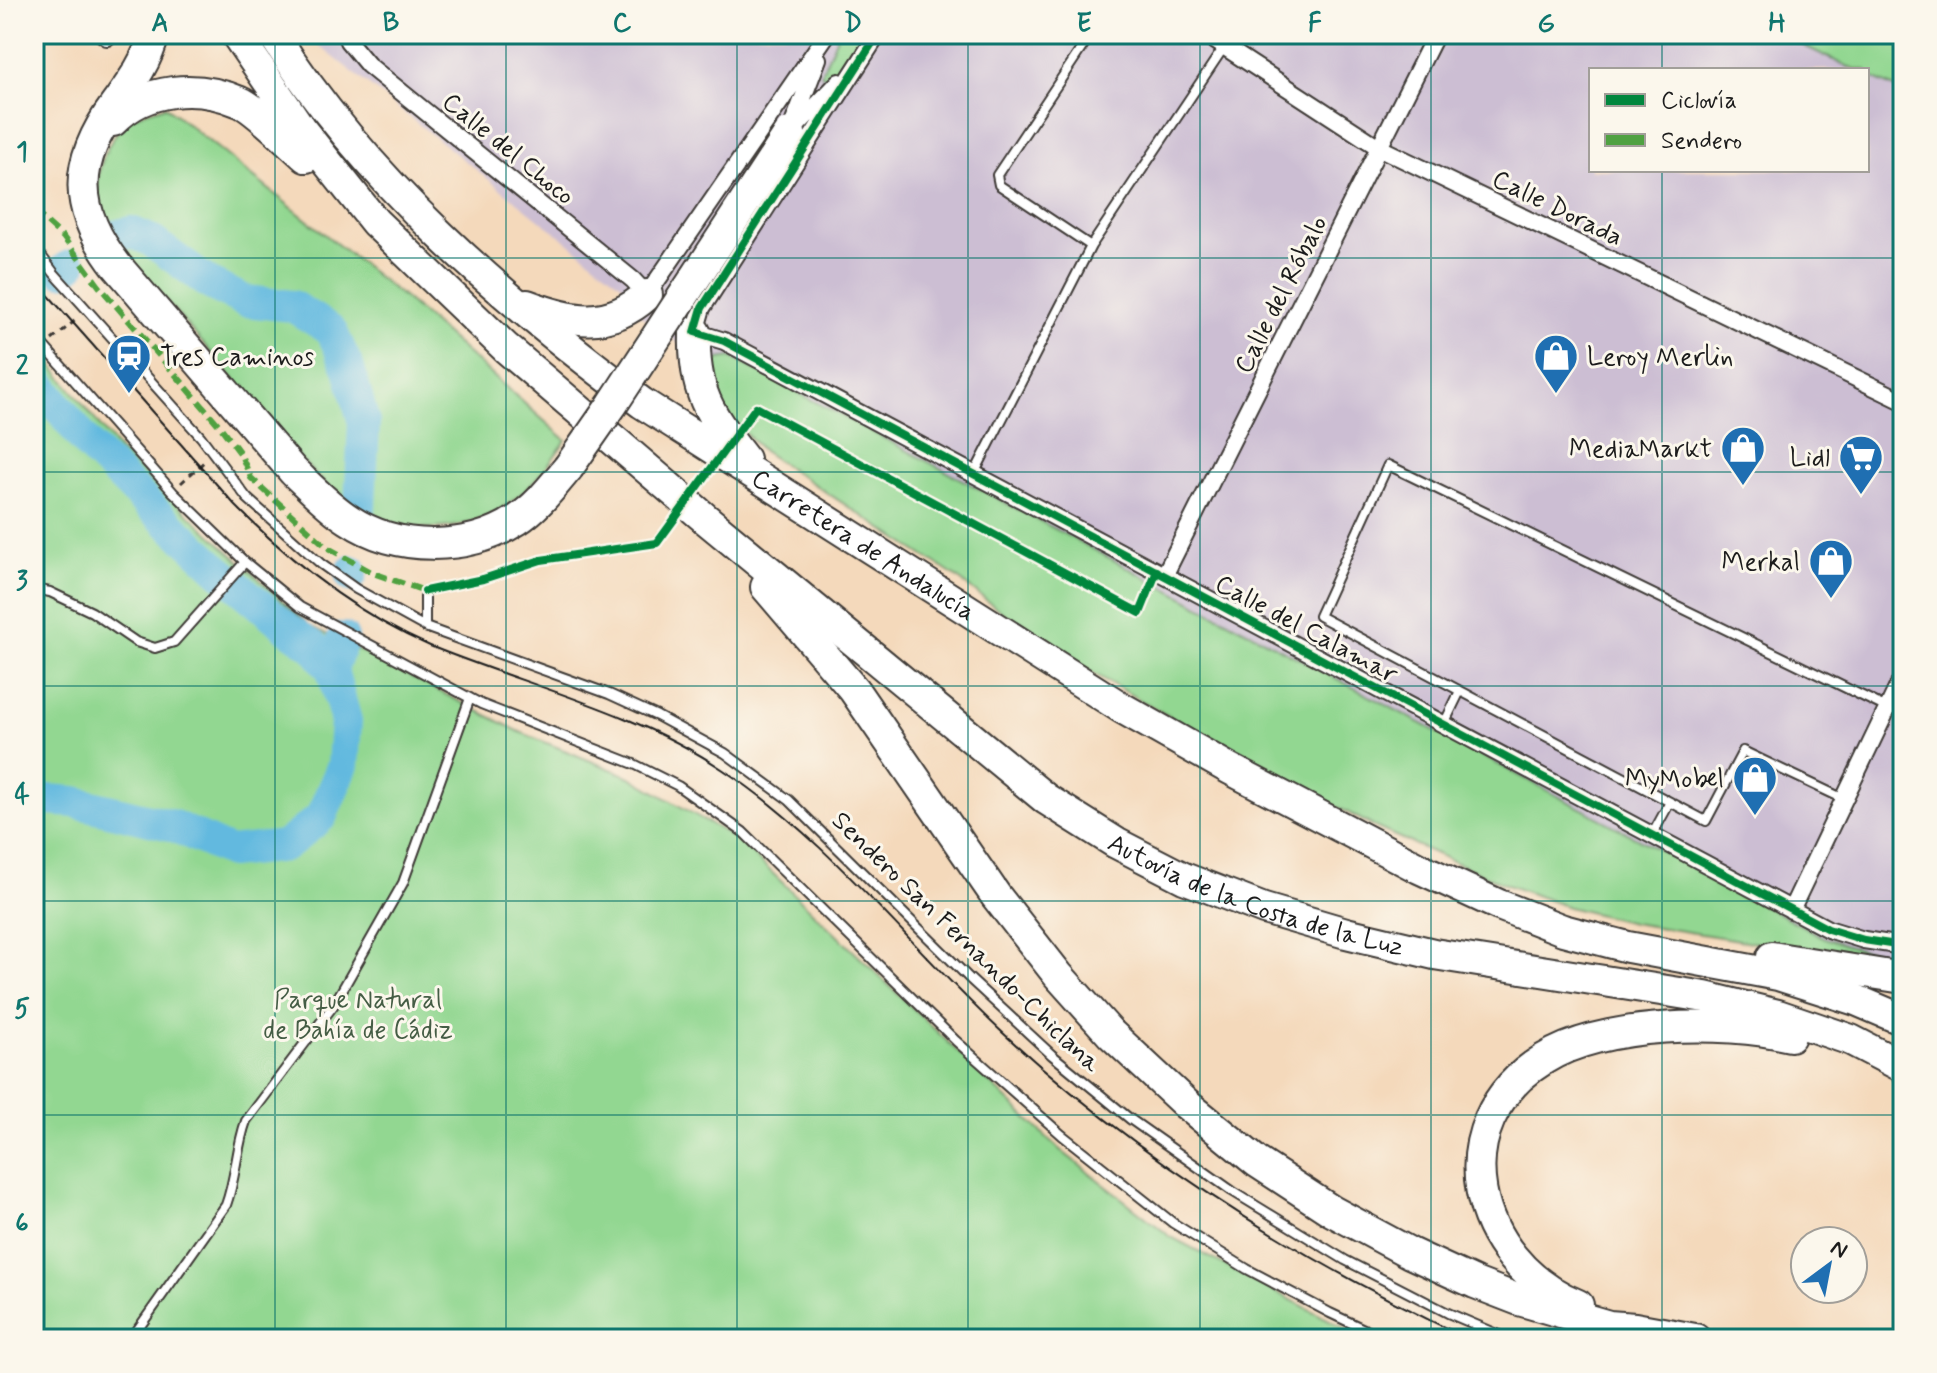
<svg xmlns="http://www.w3.org/2000/svg" width="1937" height="1373" font-family="Mynerve,sans-serif">
<style>
.industrial{fill:#ccbed3}
.green{fill:#92d791;stroke:#577a56;stroke-width:2}
.lines{fill:none;stroke-linecap:round;stroke-linejoin:round}
.river{stroke:#62b9df;stroke-width:32}
.service-casing{stroke:#3c3834;stroke-width:12}
.minor-casing{stroke:#3c3834;stroke-width:20}
.motorway-casing{stroke:#3c3834;stroke-width:34}
.path{stroke:#3c3834;stroke-width:3;stroke-dasharray:6 6;stroke-linecap:butt}
.service{stroke:#fff;stroke-width:8}
.minor{stroke:#fff;stroke-width:16}
.motorway{stroke:#fff;stroke-width:30}
.tram{stroke:#1c1c1c;stroke-width:2}
.motorway-bridge-casing{stroke:#3c3834;stroke-width:34;stroke-linecap:butt}
.motorway-bridge{stroke:#fff;stroke-width:30}
.quiet{stroke:#4fa141;stroke-width:6;stroke-dasharray:12 6;stroke-linecap:butt}
.cycleway-casing{stroke:#fbf7ec;stroke-width:13}
.cycleway{stroke:#00873e;stroke-width:8}
.grid{fill:none;stroke:#0f766e;stroke-width:2;stroke-opacity:0.55}
.labels{text-anchor:middle;stroke-width:6;stroke-linejoin:round;paint-order:stroke}
.street-label{font-size:26px;fill:#1c1c1c;stroke:#fbf7ec}
.poi-label{font-size:26px;fill:#1c1c1c;stroke:#fbf7ec;text-anchor:end}
.park-label{font-size:26px;fill:#455d45;stroke:#fbf7ec}
.neatline{fill:none;stroke:#0f766e;stroke-width:3}
.grid-label{font-size:26px;text-anchor:middle;font-weight:bold;fill:#0f766e}
</style>
<rect width="100%" height="100%" fill="#fbf7ec"/>
<filter id="ink" filterUnits="userSpaceOnUse"><feTurbulence type="fractalNoise" baseFrequency=".0125" numOctaves="2"/><feDisplacementMap in="SourceGraphic" scale="16" xChannelSelector="R" yChannelSelector="G"/><feConvolveMatrix kernelMatrix="1 2 1 2 8 2 1 2 1" color-interpolation-filters="sRGB"/></filter>
<filter id="wash" filterUnits="userSpaceOnUse"><feTurbulence type="fractalNoise" baseFrequency=".006" numOctaves="4" result="noise"/><feDisplacementMap in="SourceGraphic" scale="32" xChannelSelector="R" yChannelSelector="G"/><feGaussianBlur stdDeviation="1.8" result="paint"/><feColorMatrix in="noise" values="0 0 0 0 0 0 0 0 0 0 0 0 0 0 0 0 0 1.4 0 .05"/><feComposite in="paint" operator="in"/></filter>
<g filter="url(#wash)">
<rect width="100%" height="100%" fill="#f4d9bb"/>
<!-- industrial -->
<path class="industrial" d="M310 34H1779L1855 70H1591V170H1867V75L1903 92V955L1862 950 1825 938 731 357 719 359 711 367 621 301 626 294 625 287 317 44Z"/>
<!-- green -->
<path class="green" d="M838 34H869L827 79 821 74Z
M1779 34H1903V92L1867 75V70H1855Z
M165 106 408 301 566 440C555 456 543 473 529 487 476 539 399 541 341 497 306 471 279 432 251 399 210 352 169 304 128 257 102 219 86 194 107 149 112 139 120 126 130 119 139 113 154 110 165 106Z
M34 342 119 450 310 626 520 732 630 777 738 840 1059 1149 1171 1237 1366 1339H34Z
M731 357 1825 938 1862 950 1903 955V966L1632 923 1568 907 1507 885 1377 828 1220 745 1075 663 1037 639 956 577 763 451 727 415 716 395 711 367 719 359Z"/>
<g class="lines">
<!-- river -->
<path class="river" d="M114 236 131 232 150 240 210 284 245 301 292 306 331 330 349 369 364 423 360 506
M62 271 71 265
M34 376 89 446 156 512 220 571 290 630 313 646 332 670 346 721 343 765 321 817 285 846 230 852 174 826 75 802 34 799
M351 576 352 571
M332 670 343 638"/>
</g>
</g>
<g filter="url(#ink)">
<g class="lines">
<!-- service casing -->
<g class="service-casing">
<path id="service" d="M34 246 54 273 201 437 247 498 321 564 356 589 425 627 609 694 657 716 725 753 789 800 970 979 1052 1055 1130 1119 1232 1191 1345 1260 1448 1313 1509 1339
M1091 246 999 185 997 175 1091 34
M34 335 173 492 245 562 300 607 481 704 634 764 678 786 743 832 956 1041 1062 1135 1173 1223 1247 1269 1330 1313 1385 1339
M974 474 1091 246 1224 47
M34 589 50 592 92 612 136 642 155 648 174 642 245 562
M425 627V591
M1444 724 1460 691
M1844 799 1743 751 1706 821 1319 616 1388 465 1887 708
M1652 835 1670 802
M131 1339 226 1205C236 1178 236 1149 246 1121L333 1006 403 883 470 698"/>
</g>
<!-- minor casing -->
<g class="minor-casing">
<path id="minor" d="M103 34 107 37
M346 34 348 41 368 65 633 280 647 295 827 34
M878 34 702 308 695 332 724 341 1828 929 1864 940 1903 946
M1205 34 1380 148 1903 401
M793 124 818 59
M790 133 839 82
M1165 574 1436 34
M1791 910 1903 676"/>
</g>
<!-- motorway casing -->
<g class="motorway-casing">
<g id="motorway">
<path d="M154 34C148 60 131 83 116 104 72 163 73 210 117 266L293 471C311 488 328 506 348 519 397 552 468 552 517 520 538 506 552 487 568 468"/>
<path id="s1" d="M236 34 300 128 375 222 506 348 707 520 1046 799 1116 843 1184 878 1264 909 1346 933 1434 954 1705 997 1778 1015 1851 1040 1903 1067"/>
<path id="s2" d="M273 34C367 182 502 299 642 403L1122 708 1230 769 1419 868 1499 905 1563 930 1628 947 1778 975 1856 1000 1903 1020"/>
<path d="M113 121C145 87 198 84 240 102 255 108 292 145 306 157"/>
<path d="M527 305C572 322 608 330 647 295"/>
<path d="M695 332C693 391 709 414 744 459"/>
<path d="M766 587 854 690 996 896 1058 975 1111 1034 1186 1104 1257 1162 1332 1211 1410 1253 1475 1283 1519 1300 1609 1326 1635 1328 1695 1339"/>
<path d="M1772 957 1903 978"/>
<path d="M1578 1305C1472 1262 1438 1124 1544 1059 1604 1022 1723 1020 1790 1036"/>
</g>
</g>
<!-- path -->
<path class="path" d="M52 340 77 319
M181 483 205 461"/>
<!-- service -->
<use href="#service" class="service"/>
<!-- minor -->
<use href="#minor" class="minor"/>
<!-- motorway -->
<use href="#motorway" class="motorway"/>
<!-- tram -->
<path class="tram" d="M34 279 235 505C291 562 356 614 430 646 528 686 633 710 722 769 830 840 909 946 1003 1033 1140 1159 1300 1260 1469 1339"/>
<!-- motorway-bridge casing -->
<g class="motorway-bridge-casing">
<path id="motorway-bridge" d="M568 468 612 405 790 133"/>
</g>
<!-- motorway-bridge -->
<use href="#motorway-bridge" class="motorway-bridge"/>
<!-- quiet -->
<path class="quiet" d="M34 211 63 237 99 286 219 425 240 453 251 478 328 548 373 573 425 591"/>
<!-- cycleway casing -->
<g class="cycleway-casing">
<path id="cycleway" d="M878 34 702 308 695 332 724 341 1828 929 1864 940 1903 946
M425 591 483 579 541 560 657 543 756 407 1140 613 1157 571"/>
</g>
<!-- cycleway -->
<use href="#cycleway" class="cycleway"/>
</g>
</g>
<!-- grid -->
<path class="grid" d="M275 34V1339M506 34V1339M737 34V1339M968 34V1339M1200 34V1339M1431 34V1339M1662 34V70M1662 170V1339M34 258H1903M34 472H1903M34 686H1903M34 901H1903M34 1115H1903"/>
<!-- icons -->
<defs>
<g id="station-pin" transform="scale(2.3)"><path d="M0 17L-7.5 6A9.5 9.5 0 1 1 7.5 6Z" fill="#1f6fb2" stroke="#fbf7ec"/><path d="M-3-6H3Q5-6 5-4V2Q5 4 3 4L4.5 6H3L1.5 4h-3L-3 6H-4.5L-3 4Q-5 4-5 2V-4Q-5-6-3-6ZM-3.5-4v3h7v-3ZM-3.5 1v1.5H-2V1ZM2 1v1.5H3.5V1Z" fill="#fff"/></g>
<g id="shop-pin" transform="scale(2.3)"><path d="M0 17L-7.5 6A9.5 9.5 0 1 1 7.5 6Z" fill="#1f6fb2" stroke="#fbf7ec"/><path d="M-5-2.5h2.3a2.7 3.5 0 0 1 5.4 0H5L5.5 6h-11ZM-1.5-2.5h3a1.5 2.3 0 0 0-3 0Z" fill="#fff"/></g>
<g id="supermarket-pin" transform="scale(2.3)"><path d="M0 17L-7.5 6A9.5 9.5 0 1 1 7.5 6Z" fill="#1f6fb2" stroke="#fbf7ec"/><path d="M-6-5.5h2.5l.6 2H6L4.5 2H-2.5L-4.4-4H-6ZM-1.5 3.2a1.3 1.3 0 1 0 .1 0ZM3 3.2a1.3 1.3 0 1 0 .1 0Z" fill="#fff"/></g>
</defs>
<g fill-rule="evenodd">
<use href="#station-pin" x="129" y="356"/>
<use href="#shop-pin" x="1556" y="356"/>
<use href="#shop-pin" x="1743" y="448"/>
<use href="#supermarket-pin" x="1861" y="457"/>
<use href="#shop-pin" x="1831" y="561"/>
<use href="#shop-pin" x="1755" y="778"/>
</g>
<g class="labels">
<!-- street labels -->
<g class="street-label">
<text transform="translate(509 148) rotate(39)" y="9">Calle del Choco</text>
<text transform="translate(1558 207) rotate(26)" y="9">Calle Dorada</text>
<text transform="translate(1280 294) rotate(-63)" y="9">Calle del Róbalo</text>
<text dy="9" stroke="none"><textPath href="#s2" startOffset="788">Carretera de Andalucía</textPath></text>
<text transform="translate(1307 628) rotate(28)" y="9">Calle del Calamar</text>
<text dy="9" stroke="none"><textPath href="#s1" startOffset="1352">Autovía de la Costa de la Luz</textPath></text>
<text transform="translate(967 941) rotate(44)" y="9">Sendero San Fernando-Chiclana</text>
</g>
<!-- poi labels -->
<g class="poi-label">
<text x="160" y="365" text-anchor="start">Tres Caminos</text>
<text x="1587" y="365" text-anchor="start">Leroy Merlin</text>
<text x="1712" y="457">MediaMarkt</text>
<text x="1830" y="466">Lidl</text>
<text x="1800" y="570">Merkal</text>
<text x="1724" y="787">MyMobel</text>
</g>
<!-- park labels -->
<g class="park-label">
<text x="358" y="1008">Parque Natural<tspan x="358" dy="30">de Bahía de Cádiz</tspan></text>
</g>
</g>
<!-- margin -->
<rect width="1937" height="1373" fill="none" stroke="#fbf7ec" stroke-width="88"/>
<!-- legend -->
<rect x="1589" y="68" width="280" height="104" fill="#fbf7ec" stroke="#a29f99" stroke-width="2"/>
<rect x="1605" y="94" width="40" height="12" fill="#00873e" stroke="#a29f99" stroke-width="2"/>
<text x="1661" y="108" font-size="24" fill="#1c1c1c">Ciclovía</text>
<rect x="1605" y="134" width="40" height="12" fill="#4fa141" stroke="#a29f99" stroke-width="2"/>
<text x="1661" y="148" font-size="24" fill="#1c1c1c">Sendero</text>
<!-- north arrow -->
<g transform="translate(1829 1265) rotate(32)"><circle r="38" fill="#fbf7ec" stroke="#a29f99" stroke-width="2"/>
<path d="M0-6L14 30L0 20L-14 30Z" fill="#1f6fb2"/>
<text y="-12" font-size="22" font-weight="bold" text-anchor="middle" fill="#1c1c1c">N</text>
</g>
<rect x="44" y="44" width="1849" height="1285" class="neatline"/>
<g class="grid-label">
<text x="160" y="31">A</text>
<text x="391" y="31">B</text>
<text x="622" y="31">C</text>
<text x="853" y="31">D</text>
<text x="1084" y="31">E</text>
<text x="1315" y="31">F</text>
<text x="1546" y="31">G</text>
<text x="1777" y="31">H</text>
<text x="22" y="160">1</text>
<text x="22" y="374">2</text>
<text x="22" y="589">3</text>
<text x="22" y="803">4</text>
<text x="22" y="1017">5</text>
<text x="22" y="1231">6</text>
</g>
</svg>
